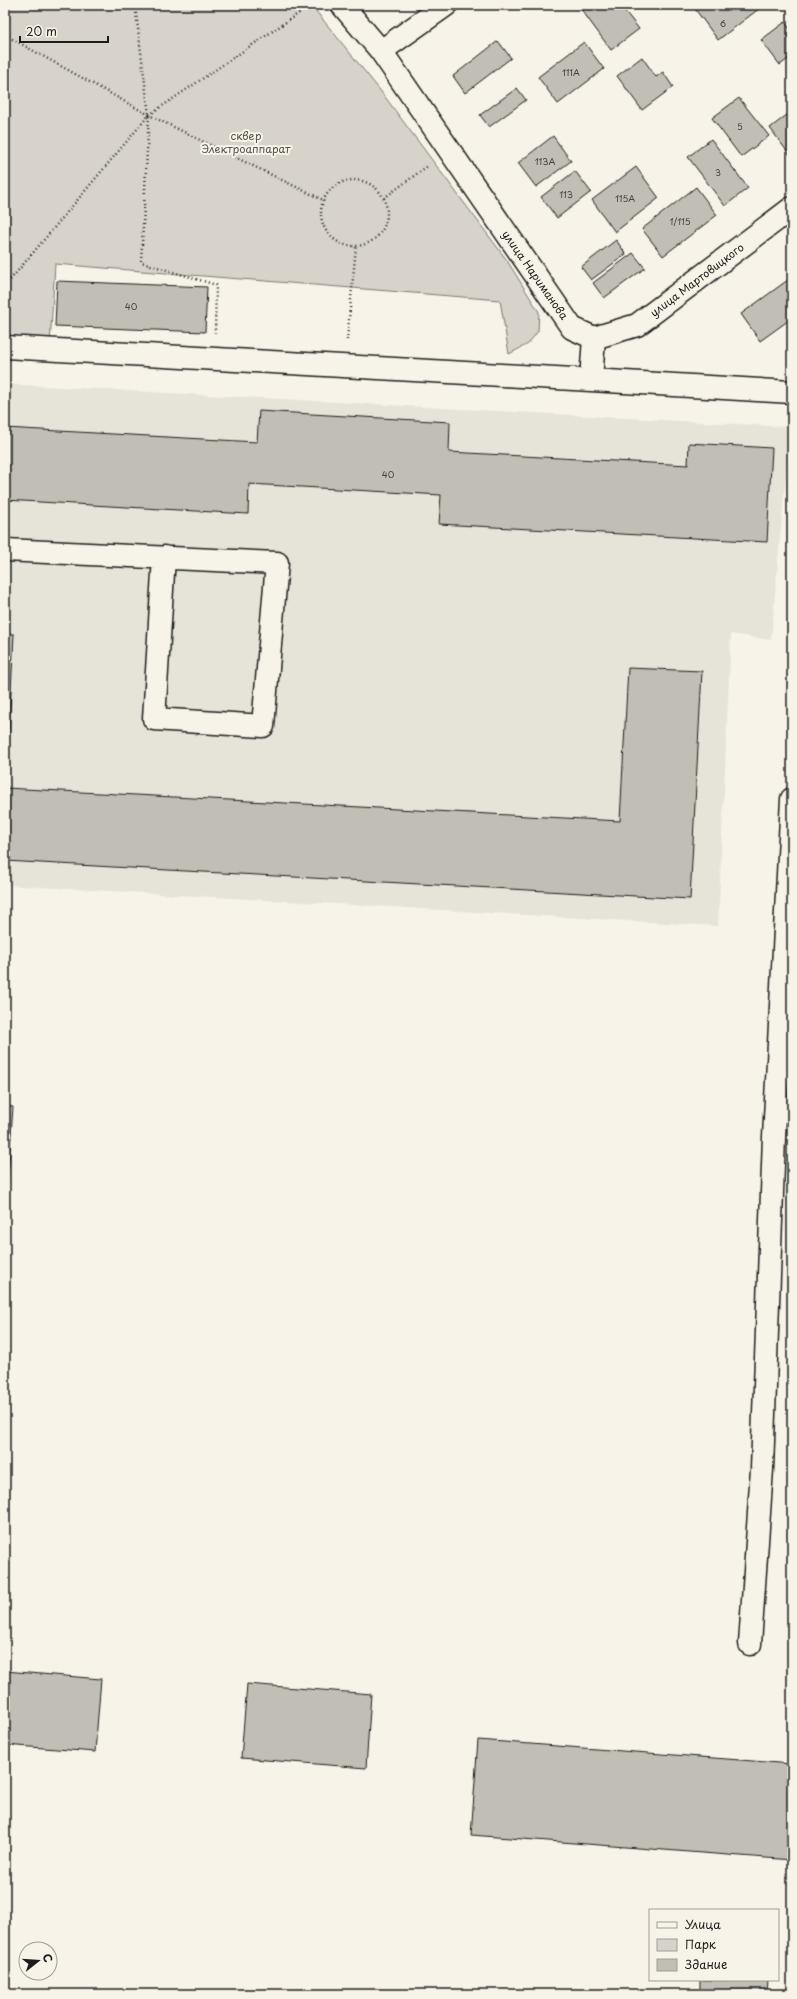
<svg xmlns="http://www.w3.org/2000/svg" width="797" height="1999" font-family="'Playpen Sans',sans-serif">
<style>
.built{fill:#e6e3d9}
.green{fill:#d7d3cb;stroke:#7a7874}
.building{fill:#c0beb5;stroke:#1c1c1c}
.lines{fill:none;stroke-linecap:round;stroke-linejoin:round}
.minor-casing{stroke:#1c1c1c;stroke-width:25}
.major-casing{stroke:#1c1c1c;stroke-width:25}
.path{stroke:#1c1c1c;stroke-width:2.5;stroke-dasharray:1 3;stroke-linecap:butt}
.minor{stroke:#f7f3e8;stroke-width:22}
.major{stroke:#f7f3e8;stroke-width:22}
.labels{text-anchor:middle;stroke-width:4;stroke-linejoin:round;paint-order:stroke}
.number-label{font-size:9px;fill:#454442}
.park-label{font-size:11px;fill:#545351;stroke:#f7f3e8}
.street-label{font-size:11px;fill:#1c1c1c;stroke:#f7f3e8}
</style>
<rect width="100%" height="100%" fill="#f7f3e8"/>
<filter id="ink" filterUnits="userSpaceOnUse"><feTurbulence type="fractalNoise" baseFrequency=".025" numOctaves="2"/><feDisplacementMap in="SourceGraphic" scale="8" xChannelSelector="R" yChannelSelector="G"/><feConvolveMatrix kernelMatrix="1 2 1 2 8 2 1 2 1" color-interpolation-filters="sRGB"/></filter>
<g filter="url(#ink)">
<!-- built -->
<path class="built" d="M5 384 790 427 771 640 731 634 718 926 5 885Z"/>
<!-- green -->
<path class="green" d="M5 5H311L379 89 506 259 539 312 538 331 528 344 509 354 500 300 55 264 50 344 5 342Z"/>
<!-- building -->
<path class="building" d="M578 5H620L639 29 611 50Z
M692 5H758L760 8 718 40Z
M785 22 792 32V56L780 65 761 40Z
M498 41 511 58 465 93 453 76Z
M584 42 604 69 558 104 538 77Z
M642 57 656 77 663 72 673 87 642 110 617 76Z
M517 88 526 100 489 127 480 115Z
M739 98 769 136 741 157 712 118Z
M792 111V158L770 128Z
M553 136 571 161 536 187 518 163Z
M711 139 748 188 725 206 688 157Z
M636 167 659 198 615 232 592 200Z
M575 171 591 192 557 218 541 197Z
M696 187 717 215 663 256 642 229Z
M616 240 626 254 591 280 581 267Z
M633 253 645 268 604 298 593 283Z
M792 277V318L760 341 741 314Z
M57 281 207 287 205 332 55 326Z
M259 411 450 422 449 452 688 465 689 443 772 448 767 542 439 524 441 495 249 484 248 514 5 500V428L257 442Z
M5 634H14L6 788 620 821 628 668 702 671 690 899 5 861Z
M5 1106 13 1107 5 1219Z
M5 1671 101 1679 95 1752 5 1745Z
M247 1684 371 1694 366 1768 241 1758Z
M478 1740 792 1764V1860L471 1835Z
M700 1980H768L767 1994H700Z"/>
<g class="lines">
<!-- minor casing -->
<g class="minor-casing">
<path id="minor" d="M381 51 572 328 594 338
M594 338 591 380 792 392
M594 338 637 325 792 208
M5 347 591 380
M5 550 277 563 263 726 154 719 164 557
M750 1644 762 1469 774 1137 792 799"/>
</g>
<!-- major casing -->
<g class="major-casing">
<path id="major" d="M342 5 381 51 446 5"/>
</g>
<!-- path -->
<path class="path" d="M135 5 149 115 141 262 216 285 215 333
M5 35 149 115 323 200
M321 213a33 33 0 1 1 66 0a33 33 0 1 1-66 0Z
M384 198 429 165
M5 286 149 115 311 5
M347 340 356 247"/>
<!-- minor -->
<use href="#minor" class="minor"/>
<!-- major -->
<use href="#major" class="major"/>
</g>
</g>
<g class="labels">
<!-- number labels -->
<g class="number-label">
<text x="723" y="27">6</text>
<text x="571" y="76">111А</text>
<text x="740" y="130">5</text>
<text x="545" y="165">113А</text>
<text x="718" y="176">3</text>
<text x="566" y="198">113</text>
<text x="625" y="202">115А</text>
<text x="680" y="225">1/115</text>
<text x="131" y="310">40</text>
<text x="388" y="478">40</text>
</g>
<!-- park labels -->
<g class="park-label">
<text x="246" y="140">cквер<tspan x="246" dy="13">Электроаппарат</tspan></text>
</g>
<!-- street labels -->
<g class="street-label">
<text transform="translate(535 275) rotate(55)" y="4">улица Нариманова</text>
<text transform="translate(697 280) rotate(-37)" y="4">улица Мартовицкого</text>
</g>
</g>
<!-- margin -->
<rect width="797" height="1999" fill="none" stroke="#f7f3e8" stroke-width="20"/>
<rect x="10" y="10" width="777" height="1979" fill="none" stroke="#1c1c1c" stroke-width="1.5" filter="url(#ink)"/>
<!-- legend -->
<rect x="649" y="1909" width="130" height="72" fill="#f7f3e8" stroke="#9f9d96"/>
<rect x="657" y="1922" width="20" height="6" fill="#f7f3e8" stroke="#9f9d96"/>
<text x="685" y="1929" font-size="12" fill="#1c1c1c">Улица</text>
<rect x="657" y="1939" width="20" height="12" fill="#d7d3cb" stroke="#9f9d96"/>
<text x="685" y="1949" font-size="12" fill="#1c1c1c">Парк</text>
<rect x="657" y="1959" width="20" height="12" fill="#c0beb5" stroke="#9f9d96"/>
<text x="685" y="1969" font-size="12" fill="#1c1c1c">Здание</text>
<!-- north arrow -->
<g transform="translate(38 1961) rotate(73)"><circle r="19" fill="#f7f3e8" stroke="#9f9d96"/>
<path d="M0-3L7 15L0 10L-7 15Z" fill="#1c1c1c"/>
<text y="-6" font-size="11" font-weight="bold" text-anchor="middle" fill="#1c1c1c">С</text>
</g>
<!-- scale -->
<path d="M20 36v6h88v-6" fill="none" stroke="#1c1c1c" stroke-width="2"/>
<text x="26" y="36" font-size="12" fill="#1c1c1c" stroke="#f7f3e8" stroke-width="3" paint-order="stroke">20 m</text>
</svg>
